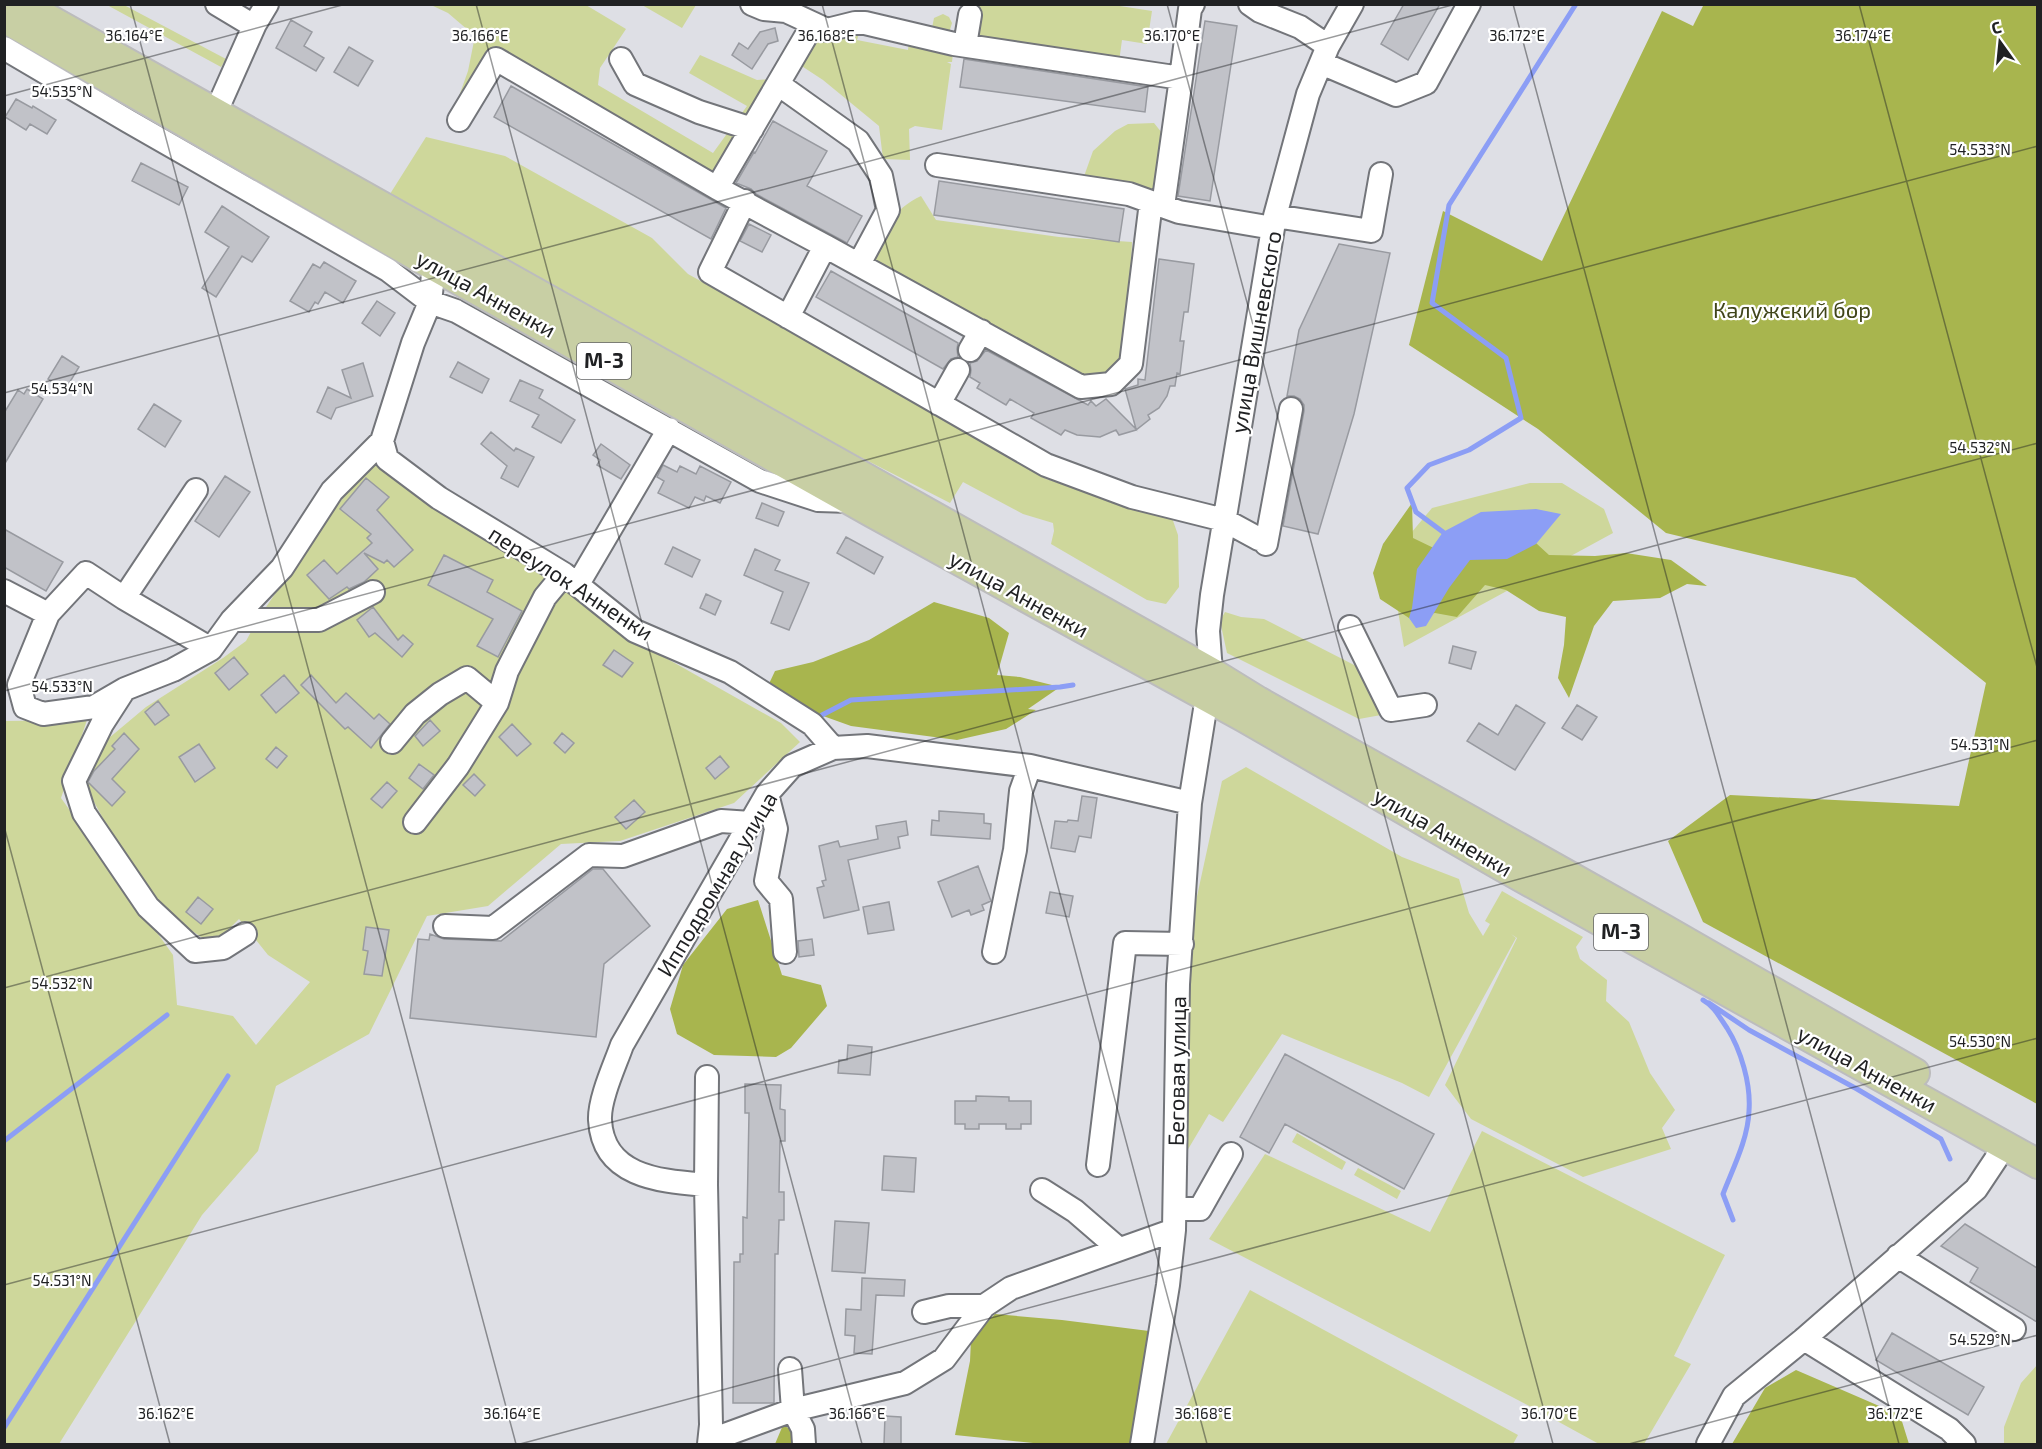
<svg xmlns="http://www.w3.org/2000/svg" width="2042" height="1449" font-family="'Exo 2',sans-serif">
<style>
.green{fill:#ced79b}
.forest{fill:#a8b54e}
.water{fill:#8c9ef5}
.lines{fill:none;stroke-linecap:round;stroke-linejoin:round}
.stream{stroke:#8c9ef5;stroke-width:5}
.building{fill:#c1c2c8;stroke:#989aa0;stroke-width:1.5}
.minor-casing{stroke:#73757a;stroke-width:26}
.major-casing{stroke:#bcbcbd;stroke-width:32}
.minor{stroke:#fff;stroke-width:22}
.major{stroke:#c8cfa4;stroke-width:28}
.ticks{fill:none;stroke:#202123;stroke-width:1.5;stroke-opacity:0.45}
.labels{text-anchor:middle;stroke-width:4.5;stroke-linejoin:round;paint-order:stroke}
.shield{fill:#fff;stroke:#636465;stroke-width:1.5}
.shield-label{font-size:21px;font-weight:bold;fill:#202123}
.street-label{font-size:22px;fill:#202123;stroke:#fff}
.park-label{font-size:22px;fill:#40451a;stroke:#fff}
.ticks-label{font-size:15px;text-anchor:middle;fill:#202123;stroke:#fff;stroke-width:4.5;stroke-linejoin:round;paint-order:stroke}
</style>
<rect width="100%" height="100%" fill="#dedfe5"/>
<!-- green -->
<path class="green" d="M1107 4 1152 11 1147 44 1122 40 1119 62 966 38 970 5Z
M107 5H124L226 59 221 67Z
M431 5H586L626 29 600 68 598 85 713 153 747 106 689 73 700 55 757 80 772 79 717 188 496 60 473 97 458 99 468 71 475 36 448 13Z
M642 5H696L682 28Z
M943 14 949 17 952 23 949 33 932 28 934 18Z
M814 26 861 27 857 40 908 50 910 33 954 44 952 62H947L951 64 942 130 915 126 909 129 910 160 883 159 879 126 823 80 794 61Z
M1154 123 1162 133 1157 194 1082 182 1093 151 1115 131 1128 124Z
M426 137 505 156 652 238 688 274 856 368 1046 479 1171 515 1178 535 1179 587 1166 604 1147 600 1051 544 1054 531 1053 523 1023 514 963 482 950 503 747 399 390 194Z
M921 196 936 220 1059 237 1132 242 1127 361 1110 379H1083L865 262C881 235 891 210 921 196Z
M372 461 657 653 781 723 800 742 734 803 620 841 561 844 488 906 427 916 369 1034 276 1086 258 1151 202 1215 59 1444H5L4 721 87 720 61 798 173 955 177 1005 233 1016 256 1045 310 982 268 955 239 919 213 945 149 902 83 782 109 738 146 707 223 658 246 641 258 619 316 533Z
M1530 483H1562L1604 509 1613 533 1404 647 1398 611 1380 570 1432 508Z
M1225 612 1241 617 1264 619 1358 667 1381 715 1359 719 1227 653 1220 621Z
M1246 767 1402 857 1459 879 1469 913 1483 936 1490 924 1485 921 1502 891 1583 937 1576 947 1580 959 1607 980 1606 1001 1629 1022 1650 1073 1675 1110 1662 1128 1671 1149 1583 1177 1471 1119 1445 1085 1517 938 1511 934 1516 938 1429 1097 1402 1083 1282 1034 1223 1122 1209 1114 1187 1151 1178 984 1222 781Z
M1482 1131 1725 1255 1674 1356 1691 1364 1644 1444H1599L1537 1410 1209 1239 1265 1154 1430 1232Z
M1297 1133 1346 1162 1342 1170 1292 1142Z
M1358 1168 1401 1191 1397 1199 1354 1175Z
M1250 1290 1518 1435 1513 1444H1166Z
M2037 1365V1444H2004V1427L2021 1383Z"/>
<!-- forest -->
<path class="forest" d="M1704 4 2037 5V1104L1703 922 1668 841 1730 795 1959 806 1986 683 1855 578 1666 533 1538 429 1409 345 1443 211 1542 261 1662 11 1693 26Z
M1412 503 1413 538 1442 552 1509 518 1549 555 1595 556 1626 553 1671 560 1707 586 1687 584 1660 598 1613 601 1594 626 1569 698 1558 678 1564 645 1566 617 1539 611 1506 590 1485 585 1457 617 1435 613 1409 618 1380 599 1373 573 1383 544Z
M934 602 989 618 1009 633 997 675 1020 677 1060 687 1028 709 1036 710 1006 729 957 740 851 726 812 712 767 688 775 671 813 662 869 640Z
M758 900 782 975 821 985 827 1006 791 1048 776 1057 714 1055 677 1034 670 1009 683 965 727 909Z
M995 1314 1062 1320 1149 1331 1130 1444H1043L955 1435 970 1361 971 1340Z
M1796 1370 1900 1415 1909 1444H1732L1765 1388Z
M783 1425 802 1436 803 1444H775Z"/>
<!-- water -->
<path class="water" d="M1536 509 1561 514 1536 544 1507 559 1470 560 1449 588 1426 626 1416 628 1409 618 1412 608 1417 569 1443 532 1481 512Z"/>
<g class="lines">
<!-- stream -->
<path class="stream" d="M1443 532 1416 512 1407 488 1429 465 1469 450 1521 418 1506 358 1432 303 1449 205 1576 4
M822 715 851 700 1060 687 1073 685
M1703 1000C1714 1006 1720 1018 1727 1028 1741 1050 1751 1084 1749 1111 1748 1139 1733 1168 1723 1194L1733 1220
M1709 1003 1749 1030 1857 1089 1941 1139 1950 1159
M4 1141 167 1015
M4 1428 228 1076"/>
</g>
<!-- building -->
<path class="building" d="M1404 4H1440L1408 60 1381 44Z
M291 20 312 32 304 46 324 58 316 71 276 48Z
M1205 21 1237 26 1210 201 1178 196Z
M775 28 778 41 768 44 752 69 732 55 739 43 748 49 760 32Z
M349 47 373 61 358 86 334 72Z
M964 59 1148 87 1145 112 960 87Z
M511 86 726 208 711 239 494 117Z
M16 99 32 108 33 106 56 120 47 134 30 124 26 130 5 117Z
M773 121 827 151 807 186 862 216 847 243 756 194 751 189 736 183 754 152 755 153Z
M141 163 188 187 179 205 132 181Z
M939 181 1124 209 1119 242 934 215Z
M222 206 269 237 252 262 242 256 216 297 202 288 229 247 205 232Z
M749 224 771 235 762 252 740 241Z
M1339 244 1390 253 1354 414 1318 534 1283 526 1304 411V405L1300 399 1294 396H1287L1299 330Z
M1159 259 1194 264 1188 312H1184L1180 341H1184L1180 374 1177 373 1175 386H1170L1167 396 1159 408 1148 415 1150 419 1136 430 1119 435 1116 430 1100 437 1077 435 1065 430 1061 435 1031 418 1034 413 1010 399 1006 405 977 388 980 383 970 377 971 370 970 363 977 361 986 350 1088 405 1091 401 1096 406 1106 399 1136 429 1125 389 1138 385V379L1145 380Z
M324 262 356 281 343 303 325 292 318 304 315 302 309 312 290 301 313 264 320 268Z
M831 271 958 343 957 349 958 357 951 359 943 369 816 297Z
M377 301 395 313 380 336 362 323Z
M62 356 79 367 65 390 48 379Z
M458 362 489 379 482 393 450 377Z
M363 363 373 396 336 408 331 419 317 412 328 387 351 398 342 370Z
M520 380 543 390 539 398 575 420 561 443 532 427 539 415 510 401Z
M27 389 43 399 4 465V413L18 390 24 394Z
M154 404 181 421 165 447 138 429Z
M491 432 514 451 516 448 534 457 518 487 501 478 507 466 481 444Z
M601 444 630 465 621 479 597 465 600 460 593 455Z
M663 465 677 472 680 466 696 474 700 466 731 482 720 503 706 496 704 501 695 497 689 508 658 493 664 481 657 477Z
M225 476 250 492 219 537 195 521Z
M366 478 389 497 377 510 413 550 394 567 387 560 384 563 364 553 378 569 364 582 349 589 347 587 329 599 307 575 324 560 337 574 372 543 367 538 371 534 340 509Z
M762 503 784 512 778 526 756 518Z
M4 529 63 562 46 591 4 567Z
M846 537 883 557 874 574 837 553Z
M673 547 700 560 692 577 665 564Z
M755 549 780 560 775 570 809 583 789 630 771 623 783 592 744 575Z
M444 555 493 580 487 592 522 611 498 657 477 646 493 619 428 585Z
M706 594 721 601 715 615 700 608Z
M373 607 398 640 403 635 413 644 402 657 375 633 369 637 357 620Z
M1453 646 1476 652 1471 669 1449 663Z
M614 650 633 663 622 677 603 665Z
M234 657 248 674 229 690 215 673Z
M284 675 299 693 276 713 261 695Z
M311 675 336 703 346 693 374 719 379 714 390 724 371 748 348 727 345 729 301 685Z
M158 701 169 715 155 725 145 712Z
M1516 705 1545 723 1515 770 1467 741 1479 723 1498 735Z
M1577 705 1597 717 1582 740 1562 728Z
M430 720 440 731 423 746 415 736Z
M512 724 531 744 517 756 499 737Z
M124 733 139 749 112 779 125 792 112 806 88 782 94 771 115 749 112 746Z
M562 733 574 743 565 753 554 743Z
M199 744 215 768 195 782 179 757Z
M276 747 287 756 277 768 266 759Z
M720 756 729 767 715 779 706 768Z
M419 764 434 775 423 789 409 778Z
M474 774 485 785 475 796 463 785Z
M387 782 397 791 382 808 371 799Z
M1082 796 1097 798 1091 838 1079 836 1075 852 1051 848 1055 821 1067 822 1068 820 1078 821Z
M634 800 645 812 626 829 615 817Z
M939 811 984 814V823L991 824 990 839 931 835 932 820 939 821Z
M906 821 908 835 898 837 900 848 848 860 859 910 824 918 817 888 824 886 822 881 826 880 819 846 838 841 840 847 878 839 876 826Z
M978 866 991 901 982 905 984 910 971 915 969 910 952 917 938 882Z
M593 869H603L650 926 604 964 596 1037 410 1018 418 939 429 940 430 934 444 939 501 941Z
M1050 892 1073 896 1069 917 1046 913Z
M198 897 213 909 201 924 186 912Z
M889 902 894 930 868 934 863 907Z
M366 927 389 930 382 976 364 974 368 951 363 950Z
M812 939 814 955 799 957 798 941Z
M848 1045 872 1047 870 1075 838 1073 839 1060H847Z
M1285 1054 1434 1134 1404 1189 1285 1124 1269 1153 1240 1137Z
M745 1084 781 1085 780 1109 785 1110V1141H780L779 1192H784V1220H779L778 1254H775L774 1403H733L734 1262H740V1254H743V1217L747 1218 749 1113H745Z
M976 1096 1009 1097V1101H1031V1124H1021V1129H1006V1124H979V1129H965V1124H955V1101H976Z
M884 1156 916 1158 914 1192 882 1190Z
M835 1221 869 1223 865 1273 832 1271Z
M1965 1224 2037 1268V1322L1970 1282 1978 1268 1941 1246Z
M862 1278 905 1280 904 1296 876 1295 872 1354 854 1353 855 1336 845 1335 846 1309 861 1310Z
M1892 1333 1984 1387 1968 1415 1876 1360Z
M885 1416 901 1417V1444H884Z"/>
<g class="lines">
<!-- minor casing -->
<g class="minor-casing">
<path id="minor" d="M217 4 247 22 255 24
M752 4 764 9 786 11 827 30 855 23H865L954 44 1181 78 1190 9 1193 4
M1250 4 1260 11 1300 27 1328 46
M965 45 970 15
M4 48 128 121 388 270 430 302 456 311 760 481 818 500 850 501
M621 59 635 84 699 112 752 129
M1321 63 1396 95 1426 83 1469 4
M778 84 858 141 881 176 888 210 859 264
M215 114 255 24 267 4
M459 120 496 59 717 188 825 246
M937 165 1129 194 1179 212 1273 228
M717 188 813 24
M745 201 710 272 1046 465 1132 497 1224 520 1259 539
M1163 206 1181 78
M1275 216 1371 231 1381 174
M434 266 430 302 413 343 382 441 387 459 439 498 564 574 635 631 730 672 812 724 833 748
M788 317 825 246 1081 387 1111 384 1131 364 1151 202
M970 350 981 331
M939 404 958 370
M1266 544 1291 409
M578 584 669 429
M4 591 48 614
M124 598 196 490
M232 620H319L373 592
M1350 627 1391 710 1425 705
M211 649 124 598 86 573 48 614 19 685 25 707 43 714 94 707 125 689 173 670 211 649 232 620 282 568 332 491 382 441
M122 693 102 724 74 781 84 813 148 907 195 951 223 948 245 934
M392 742 415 714 440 694 467 678 497 703
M767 794 776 829 766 881 781 899 785 952
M415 822 458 766 497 703 507 671 545 597 564 574
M445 926 493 928 589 855 623 856 721 821 751 823
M994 952 1015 850 1021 791 1030 766
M707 1077 706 1185C662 1181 603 1178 600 1120 599 1099 615 1065 622 1045L767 794 792 766 833 748 867 746 1030 766 1190 803
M1098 1165 1125 943 1182 944
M706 1185 711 1425 709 1444
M1042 1190 1075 1211 1119 1249
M1175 1212 1182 1209H1200L1231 1154
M1898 1256 2014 1329
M924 1312 949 1306H984
M1804 1339 1949 1429 1964 1444
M790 1369 793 1410 803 1429 804 1444
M711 1440 793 1410 905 1383 944 1359 984 1306 1011 1288 1174 1230
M1142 1444 1168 1285 1174 1230 1178 984 1190 803 1211 672 1208 631 1212 595 1275 216 1308 94 1328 46 1352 4
M1708 1444 1734 1396 1804 1339 1976 1189 1996 1159 2002 1144"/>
</g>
<!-- major casing -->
<g class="major-casing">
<path id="major" d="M22 4 1211 672 1258 701 1662 928 1915 1073
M4 18 434 266 871 512 1245 718 1501 866 2038 1164"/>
</g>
<!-- minor -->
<use href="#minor" class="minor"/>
<!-- major -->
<use href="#major" class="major"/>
</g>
<!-- ticks -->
<path class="ticks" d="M130 4 516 1444M476 4 862 1444M822 4 1207 1444M1167 4 1553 1444M1513 4 1899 1444M1859 4 2038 671M4 96 346 4M4 393 1456 4M4 691 2038 146M4 826 170 1444M4 988 2038 443M4 1285 2038 740M520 1444 2038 1038M1629 1444 2038 1335"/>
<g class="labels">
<!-- shield labels -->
<g class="shield">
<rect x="577" y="343" width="54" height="36" rx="4.5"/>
<rect x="1594" y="914" width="54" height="36" rx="4.5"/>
</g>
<g class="shield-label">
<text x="604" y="368">М-3</text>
<text x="1621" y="939">М-3</text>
</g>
<!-- street labels -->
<g class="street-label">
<text transform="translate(486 294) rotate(29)" y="8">улица Анненки</text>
<text transform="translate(1256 332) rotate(-80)" y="8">улица Вишневского</text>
<text transform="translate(571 583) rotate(33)" y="8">переулок Анненки</text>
<text transform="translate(1019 594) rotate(29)" y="8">улица Анненки</text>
<text transform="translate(1443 832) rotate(30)" y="8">улица Анненки</text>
<text transform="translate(717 884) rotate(-59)" y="8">Ипподромная улица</text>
<text transform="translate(1867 1069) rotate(29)" y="8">улица Анненки</text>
<text transform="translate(1177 1071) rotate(-89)" y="8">Беговая улица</text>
</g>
<!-- park labels -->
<g class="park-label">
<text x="1792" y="318">Калужский бор</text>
</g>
</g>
<g class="ticks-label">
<text x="134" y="41">36.164°E</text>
<text x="480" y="41">36.166°E</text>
<text x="826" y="41">36.168°E</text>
<text x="1172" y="41">36.170°E</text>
<text x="1517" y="41">36.172°E</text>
<text x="1863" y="41">36.174°E</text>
<text x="62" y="97">54.535°N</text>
<text x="1980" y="155">54.533°N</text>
<text x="62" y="394">54.534°N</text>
<text x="1980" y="453">54.532°N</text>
<text x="62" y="692">54.533°N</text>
<text x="1980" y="750">54.531°N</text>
<text x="62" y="989">54.532°N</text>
<text x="1980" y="1047">54.530°N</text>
<text x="62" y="1286">54.531°N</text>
<text x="1980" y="1345">54.529°N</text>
<text x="166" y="1419">36.162°E</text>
<text x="512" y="1419">36.164°E</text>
<text x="857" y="1419">36.166°E</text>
<text x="1203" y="1419">36.168°E</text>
<text x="1549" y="1419">36.170°E</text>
<text x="1895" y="1419">36.172°E</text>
</g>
<!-- border -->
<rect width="2042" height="1449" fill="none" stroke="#202123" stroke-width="12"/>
<!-- north arrow -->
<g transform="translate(2000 42) rotate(345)" stroke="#ffffff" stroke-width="4.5" paint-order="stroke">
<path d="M0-4.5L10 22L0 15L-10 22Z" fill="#202123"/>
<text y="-9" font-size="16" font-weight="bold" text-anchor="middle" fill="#202123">С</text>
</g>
</svg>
